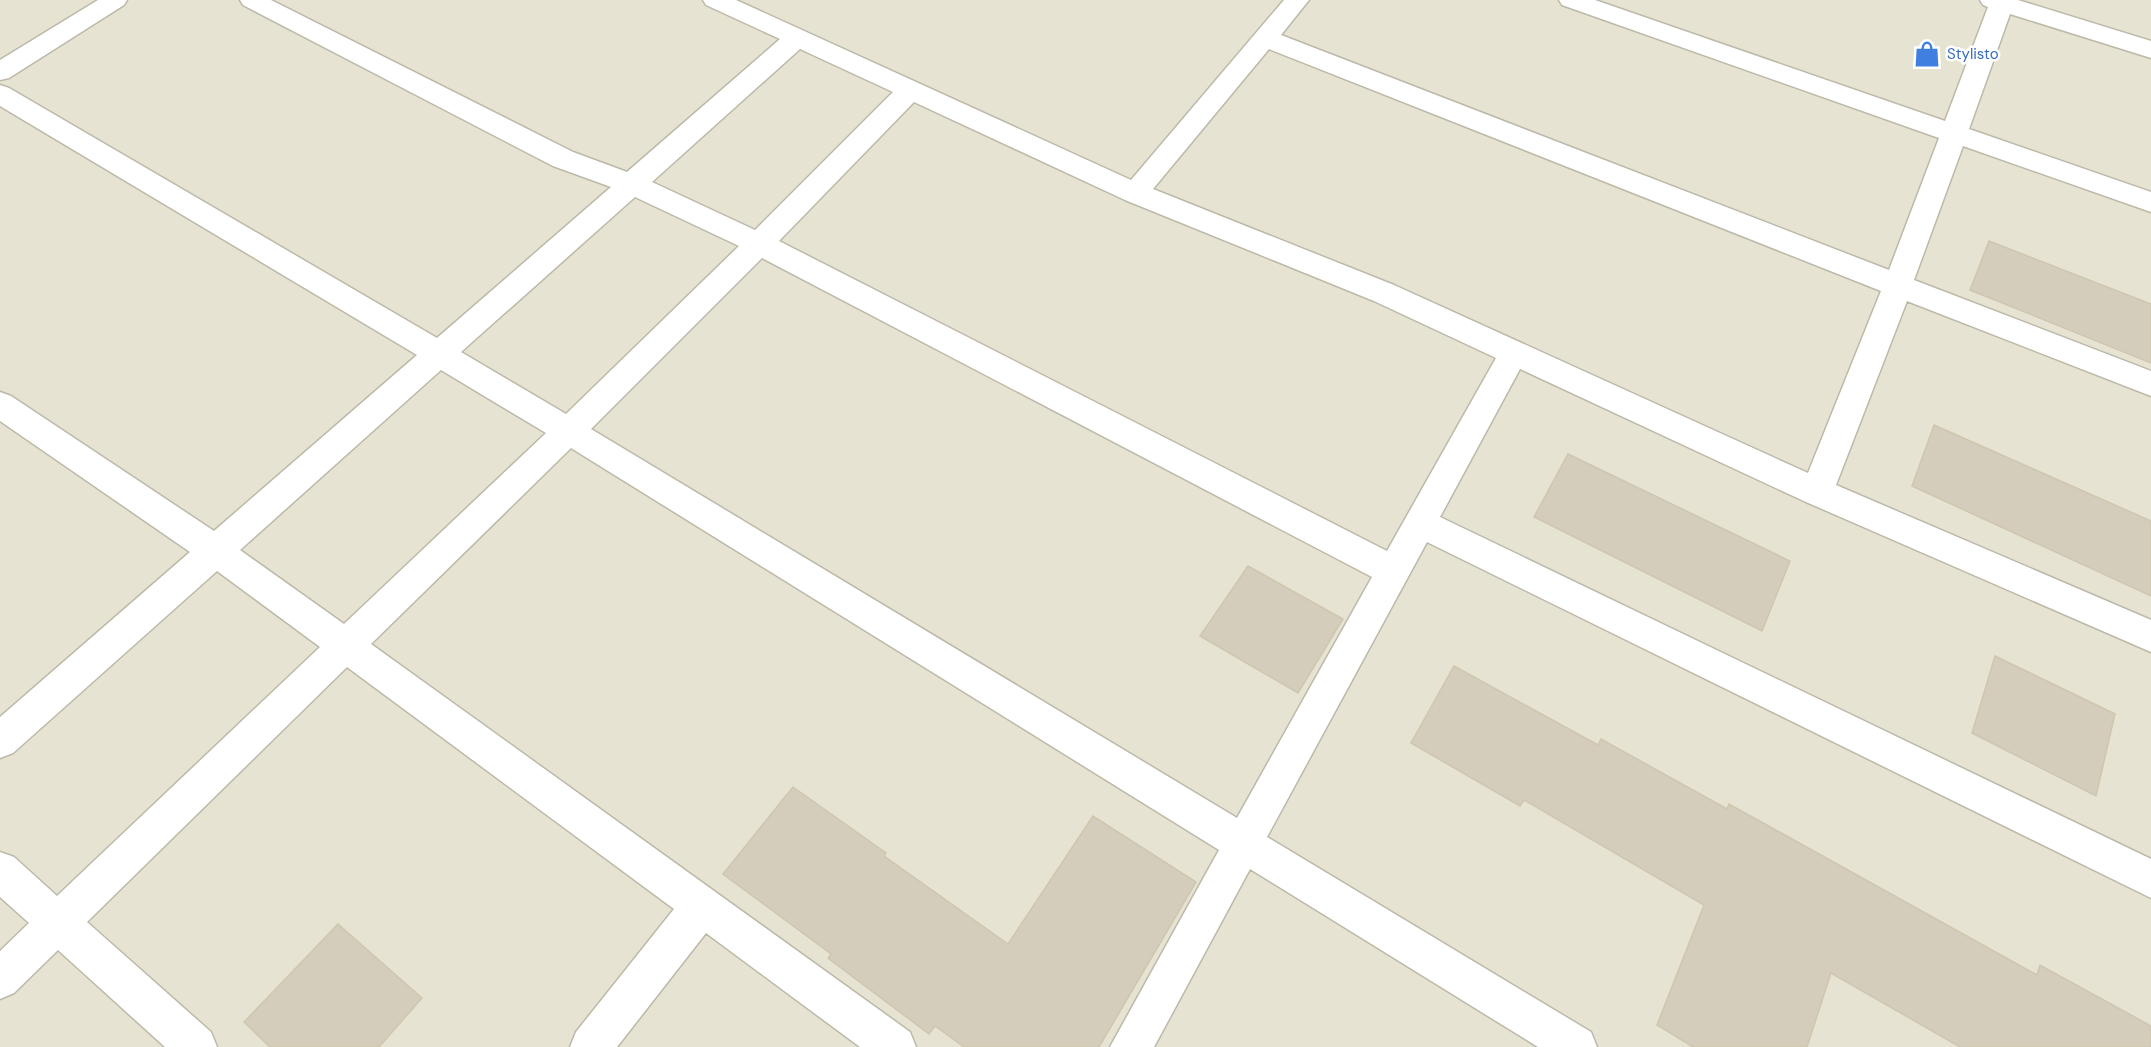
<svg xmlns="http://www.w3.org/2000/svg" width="2151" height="1047" font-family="'DM Sans',sans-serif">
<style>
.residential{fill:#e6e3d3}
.building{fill:#d4cdbb;stroke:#cec6ae;stroke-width:1.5}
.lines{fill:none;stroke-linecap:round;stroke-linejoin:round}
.minor-casing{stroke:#bdb9a8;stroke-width:3}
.minor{fill:#fff;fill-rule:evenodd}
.labels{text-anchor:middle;stroke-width:5;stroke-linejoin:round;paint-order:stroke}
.far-shop-label{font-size:15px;fill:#366cbe;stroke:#fff;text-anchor:start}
</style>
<rect width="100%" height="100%" fill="#f2f0e5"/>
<!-- residential -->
<path class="residential" d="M0 0H2151V1047H0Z"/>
<!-- building -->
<path class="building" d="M1989 241 2151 304V363L1970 290Z
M1934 425 2151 521V596L1912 486Z
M1568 454 1790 561 1762 631 1534 517Z
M1248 566 1343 619 1298 693 1200 636Z
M1995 656 2115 714 2096 796 1972 733Z
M1454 666 1598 745 1601 739 1727 809 1729 804 2037 975 2040 965 2151 1026V1047H1960L1831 973 1807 1047H1693L1657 1025 1704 905 1524 800 1520 806 1411 743Z
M793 787 886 853 884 856 1008 944 1093 816 1196 882 1099 1047H964L935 1026 929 1034 828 958 831 954 723 874Z
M338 924 422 998 379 1047H270L244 1022Z"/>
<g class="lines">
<!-- minor casing -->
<g class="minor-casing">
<path id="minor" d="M98 0H127L124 5 9 78 0 80V60Z
M240 0H271L573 152 627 172 780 39 706 5 703 0H736L1131 180 1284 0H1309L1281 35 1889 270 1939 138 1562 5 1559 0H1595L1945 121 1988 7 1983 5 1980 0H2018L2151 41V58L2010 14 1969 129 2151 192V212L1963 146 1914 280 2151 371V396L1907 301 1836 485 2151 620V652L1806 502 1520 369 1440 517 2151 859V898L1427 542 1267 837 1591 1032 1597 1047H1538L1250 869 1154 1047H1110L1219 850 571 448 371 644 910 1032 916 1047H860L706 933 617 1047H570L576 1032 674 909 347 667 87 922 211 1032 217 1047H165L58 950 14 993 0 999V951L29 923 0 897V852L14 857 57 896 320 647 217 571 13 753 0 758V717L190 552 0 421V392L11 396 214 531 417 355 0 106V85L9 88 437 338 611 187 553 166 243 5ZM800 49 893 92 755 230 652 182ZM1269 49 1881 291 1808 473 1394 285 1153 189ZM914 102 1125 200 1374 301 1496 358 1387 551 779 241ZM635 197 739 246 566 414 461 352ZM762 258 1372 577 1237 818 591 429ZM441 370 546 433 344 624 240 550Z"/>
</g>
<!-- minor -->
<use href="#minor" class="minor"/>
</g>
<!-- icons -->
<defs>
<g id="shop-bare" transform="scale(2.07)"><path d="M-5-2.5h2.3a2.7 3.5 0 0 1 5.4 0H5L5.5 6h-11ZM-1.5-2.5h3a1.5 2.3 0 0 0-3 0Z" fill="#3f7fe0" stroke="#fff" stroke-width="2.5" paint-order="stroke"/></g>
</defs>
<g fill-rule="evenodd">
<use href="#shop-bare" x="1927" y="54"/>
</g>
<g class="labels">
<!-- far-shop labels -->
<g class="far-shop-label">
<text x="1947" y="59">Stylisto</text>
</g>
</g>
</svg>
